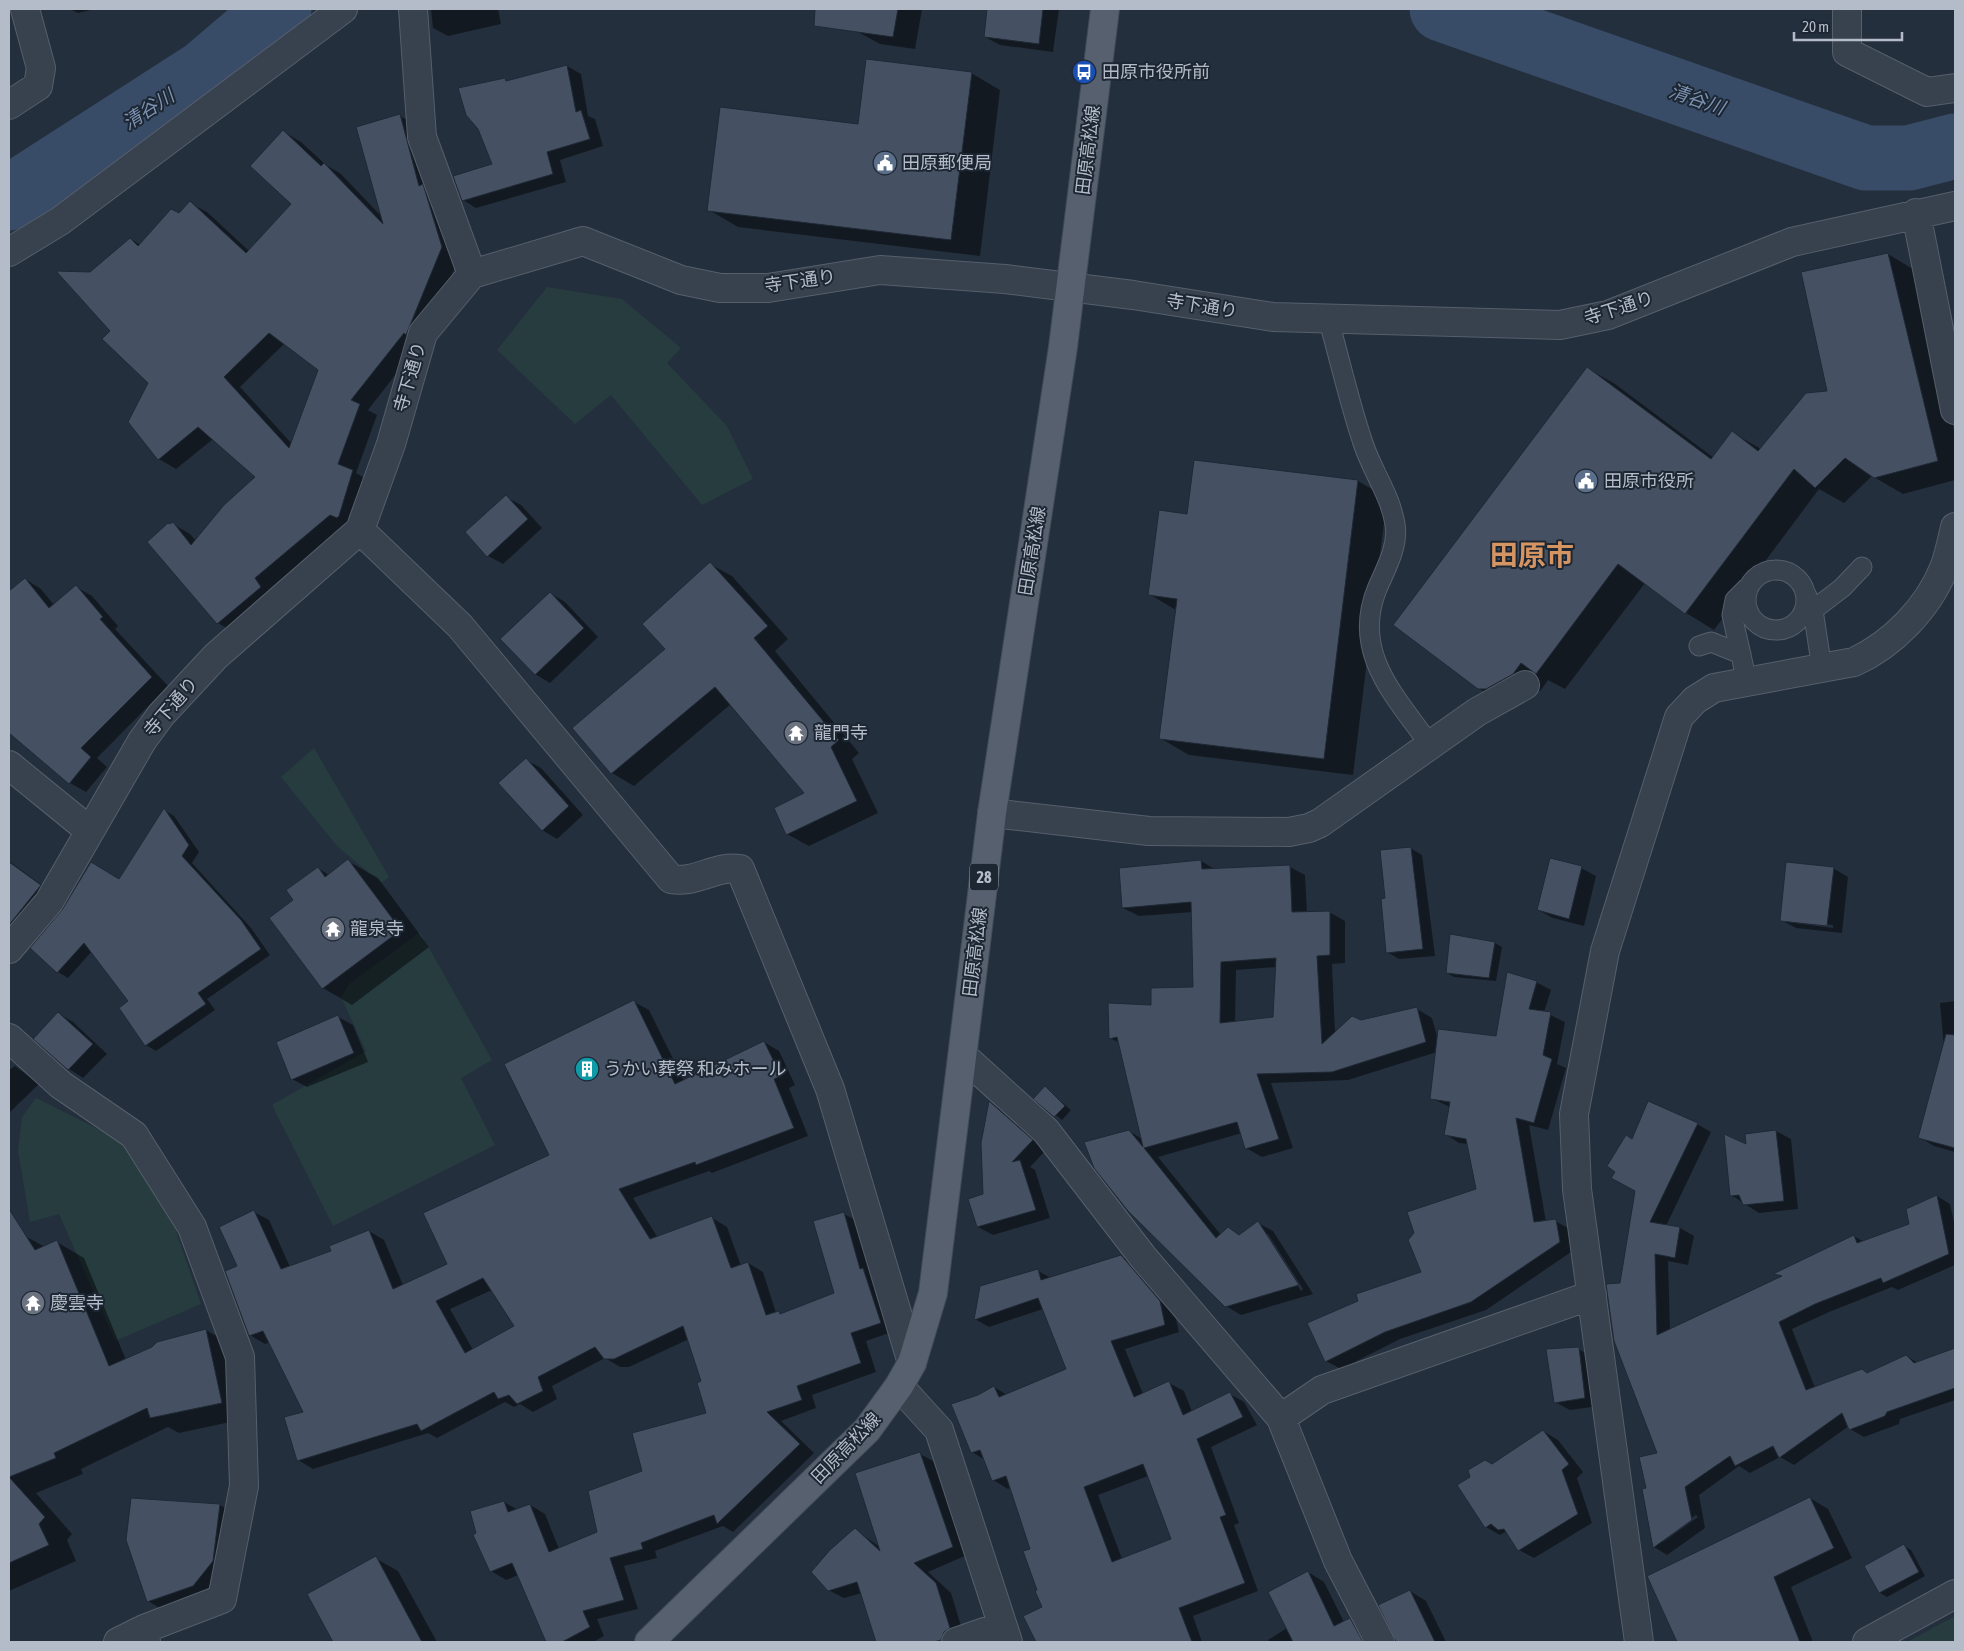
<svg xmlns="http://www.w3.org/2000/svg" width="1964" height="1651" font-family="'Asap Condensed','Noto Sans JP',sans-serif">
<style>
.green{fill:#263c3f}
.shadow{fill:#0007;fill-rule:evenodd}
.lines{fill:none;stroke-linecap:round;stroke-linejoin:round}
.river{stroke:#394c67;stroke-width:65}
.building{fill:#455162;stroke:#1f2835;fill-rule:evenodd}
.service-casing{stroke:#565f6c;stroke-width:21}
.minor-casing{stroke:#565f6c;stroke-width:30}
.primary-casing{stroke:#414a57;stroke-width:30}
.service{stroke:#38414e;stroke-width:19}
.minor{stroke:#38414e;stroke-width:28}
.primary{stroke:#56606e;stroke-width:28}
.labels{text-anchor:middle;stroke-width:4;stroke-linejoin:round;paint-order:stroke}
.shield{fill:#1d2633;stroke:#878f9c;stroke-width:1}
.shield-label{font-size:16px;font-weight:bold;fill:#b4bcc9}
.poi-label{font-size:18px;fill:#b4bcc9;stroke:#1d2633;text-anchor:start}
.street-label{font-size:18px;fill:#b4bcc9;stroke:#1d2633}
.water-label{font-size:19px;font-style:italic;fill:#7c92b1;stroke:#1d2633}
.town-label{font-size:28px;font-weight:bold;fill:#d59563;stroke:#1d2633}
</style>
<rect width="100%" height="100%" fill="#242f3e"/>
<!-- green -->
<path class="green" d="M547 287 622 299 681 348 667 363 727 426 753 479 702 505 611 395 575 424 497 350Z
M314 748 389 877 381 883 337 846 281 777Z
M420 932 492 1060 461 1078 495 1145 333 1226 272 1105 366 1051 341 997 350 983Z
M36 1098 122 1141 175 1228 201 1304 115 1341 59 1214 30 1222 18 1151 22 1117Z
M1955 1616V1642H1907Z"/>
<!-- shadow -->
<path class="shadow" d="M70 9H95L78 13Z
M431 9H498L501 24 448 36 433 28Z
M861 9H922L915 49 880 44 858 32Z
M989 9H1059L1053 52 1000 45 985 37Z
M567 66 581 74 588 116 595 119 603 146 560 160 566 182 476 208 463 200 493 165 504 80 508 82Z
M971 73 1000 90 980 256 738 227 709 210 859 125Z
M400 116 417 125 459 257 424 343 421 342 368 410 377 415 356 473 370 481 348 523 271 588 277 597 235 633 218 623 173 524 190 534 196 541 257 477 213 439 176 469 159 459 150 382 111 331 90 273 131 239 140 245 179 214 190 203 207 212 249 251 293 204 284 132 301 142 326 165 341 174 382 217ZM285 343 319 370 292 444 240 387Z
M1888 254 1916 271 1955 435V480L1903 494 1872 476 1844 503 1819 489 1714 630 1686 613 1645 583 1565 689 1548 680 1541 690 1514 705H1507L1478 688 1587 368 1615 384 1714 458 1733 433 1761 449 1828 392Z
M1358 481 1387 498 1353 775 1189 755 1160 738 1176 610 1149 594 1188 515Z
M506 497 521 505 542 528 503 564 488 556Z
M710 564 732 576 788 639 775 651 859 753 852 759 878 813 809 846 787 834 806 794 731 704 634 786 612 773 573 728 667 649Z
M25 579 41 589 54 605 76 587 92 596 118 626 115 629 168 686 97 758 107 767 86 792 70 783 9 731V593Z
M550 593 565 602 598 637 550 683 535 674Z
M526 760 541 768 583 815 557 839 542 830Z
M164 810 174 816 199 852 192 863 251 928 270 955 207 999 215 1010 156 1051 146 1045 130 1002 92 951 68 978 58 972 120 881Z
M1410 848 1422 855 1435 956 1399 959 1387 952V900Z
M9 861 53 893 21 934 9 927Z
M348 861 378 878 429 947 352 1005 323 988 295 901 318 868 329 875Z
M1201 861 1216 870 1290 867 1305 875 1307 913 1329 912 1345 921V963L1332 964 1335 1033 1361 1022 1417 1009 1432 1018 1438 1040 1497 1038 1536 982 1551 990 1544 1012 1565 1022 1557 1064 1566 1068 1548 1130 1529 1125 1546 1222 1555 1221 1570 1229 1574 1250 1486 1310 1400 1339 1341 1369 1326 1361 1422 1273 1477 1190 1468 1144 1459 1143 1445 1134 1450 1107 1431 1098 1437 1052 1348 1080 1271 1083 1293 1148 1262 1157 1246 1148 1242 1133 1158 1157 1221 1235 1240 1236 1258 1223 1273 1231 1313 1294 1241 1315 1226 1306 1156 1235 1146 1230 1095 1167 1129 1131 1142 1139 1120 1043 1110 1038 1152 1007 1195 988 1193 912 1139 916 1123 908 1120 869ZM1277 967 1274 1018 1235 1023 1236 970ZM1265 1234H1268L1303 1289 1301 1291Z
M1581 868 1596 876 1584 926 1553 918 1538 910Z
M1833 868 1848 877 1842 933 1796 928 1781 920ZM1795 921 1833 925V928L1795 923Z
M1495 943 1502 947 1496 981 1454 977 1447 973Z
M1955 1001V1152L1934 1146 1919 1137 1945 1059 1940 1003Z
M634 1002 649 1010 684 1081 764 1042 779 1051 795 1085 789 1088 808 1136 712 1173 709 1171 633 1198 658 1238 712 1218 727 1227 741 1266 748 1263 763 1272 776 1313 783 1315 835 1293 844 1214 859 1222 895 1331 866 1341 876 1372 812 1395 816 1408 781 1421 814 1453 733 1532 723 1526 655 1551 657 1558 624 1566 638 1609 597 1619 604 1636 593 1642H547L518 1575 506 1580 491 1571 504 1502 518 1510 530 1505 545 1514 559 1549 599 1533 644 1472 708 1414 703 1382 689 1339 629 1367H620L605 1358 552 1386 557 1399 533 1412 520 1404 514 1407 505 1402 437 1438 428 1433 313 1469 298 1460 304 1413 270 1342 265 1344 250 1335 239 1267 254 1212 269 1220 290 1267 333 1252 369 1231 384 1240 403 1285 448 1264 550 1156ZM492 1290 515 1327 473 1350 450 1309Z
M58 1013 73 1022 107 1054 83 1078 69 1069Z
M338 1017 353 1025 368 1062 307 1087 292 1079Z
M15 1066 39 1084 9 1113V1070Z
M1045 1088 1071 1110 1062 1120 1035 1099Z
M989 1102 1004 1111 1047 1149 1030 1167 1035 1170 1050 1218 993 1235 978 1227 984 1195Z
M1697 1124 1711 1132 1666 1226 1680 1228 1694 1236 1688 1265 1668 1261 1670 1330 1781 1277 1775 1274 1854 1236 1864 1242 1911 1225 1937 1196 1950 1204 1955 1227V1265L1898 1290 1892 1287 1829 1312 1792 1329 1815 1388 1868 1374 1906 1356 1918 1363 1955 1350V1400L1900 1419 1899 1424 1864 1437 1850 1429 1849 1426 1794 1465 1780 1457 1750 1473 1739 1466 1699 1495 1705 1528 1667 1555 1654 1547 1647 1489 1658 1454 1621 1284 1636 1191 1617 1172 1632 1140ZM1696 1515 1698 1517 1663 1542V1539Z
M1776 1131 1791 1139 1798 1209 1759 1213 1731 1195 1748 1146Z
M25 1236 45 1247 57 1242 84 1258 126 1360 206 1330 234 1346 249 1418 179 1433 168 1427 81 1469 83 1474 36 1493 72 1534 67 1540 76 1561 9 1591V1243Z
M1121 1256 1136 1264 1174 1311 1179 1332 1125 1349 1143 1394 1169 1383 1184 1391 1192 1412 1230 1394 1244 1402 1257 1425 1211 1447 1239 1523 1234 1525 1258 1591 1193 1616 1202 1642H1056L1036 1592 1039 1591 1031 1550 1011 1487 1008 1489 993 1480 985 1460 972 1452 978 1396 994 1387 1007 1395 1067 1370 1043 1309 989 1327 975 1319 1038 1271 1051 1278ZM1148 1476 1173 1540 1122 1559 1098 1495Z
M1578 1349 1593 1357 1599 1406 1570 1410 1555 1402Z
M1543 1431 1558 1440 1583 1472 1577 1478 1592 1523 1534 1558 1519 1550 1510 1535 1505 1532 1500 1535 1486 1527 1472 1477Z
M920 1454 935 1462 967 1555 928 1572 951 1593 964 1636 958 1642H938L947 1639 946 1637 930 1642H877L862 1593 844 1598 828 1590 855 1530 880 1547Z
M1810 1498 1828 1509 1852 1558 1791 1587 1813 1642H1678L1648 1576Z
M220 1505 234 1513 228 1569 208 1594 163 1610 148 1601Z
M1904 1546 1911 1550 1925 1576 1887 1597 1880 1593 1866 1566Z
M375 1558 398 1571 437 1642H335L308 1594Z
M1308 1572 1324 1582 1344 1622 1350 1619 1366 1629 1373 1642H1270L1268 1640 1287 1628Z
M1410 1591 1426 1601 1446 1642H1397L1380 1605Z"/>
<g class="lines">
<!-- river -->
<path class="river" d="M1442 9 1866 158H1909L1955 146
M9 198 205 72 279 9"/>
</g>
<!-- building -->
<path class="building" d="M815 9H898L893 37 814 26Z
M987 9H1043L1039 44 984 37Z
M866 59 972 72 951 240 707 211 720 107 858 124Z
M567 65 576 112 581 110 590 139 547 152 553 174 462 201 453 176 492 164 478 129 466 115 458 88 505 78 506 81Z
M400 114 419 186 423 184 442 247 406 335 404 333 351 400 360 404 338 464 353 470 339 516 337 518 330 515 255 578 261 587 217 624 147 542 168 523 170 524 173 522 191 545 224 505 255 477 198 427 158 460 128 422 148 383 102 339 110 331 56 271 90 272 130 238 138 246 171 209 179 213 190 201 246 253 291 204 250 166 283 130 321 166 324 163 383 224 356 127ZM269 333 318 370 289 448 224 377Z
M1888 253 1938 461 1874 478 1845 458 1815 488 1794 469 1685 614 1618 564 1536 674 1521 663 1513 674 1486 689H1478L1393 625 1587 367 1711 459 1732 431 1758 451 1806 393 1827 391 1801 272Z
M1194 460 1358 480 1324 759 1159 739 1177 599 1148 595 1159 510 1187 514Z
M506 495 528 519 487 557 465 532Z
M710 562 768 626 754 638 839 740 831 747 857 801 786 835 774 808 804 793 715 687 611 774 572 728 665 649 642 624Z
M25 578 49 608 76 585 103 617 100 619 152 677 81 748 91 757 69 784 9 733V591Z
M550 592 584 628 535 675 500 639Z
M526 758 569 806 542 831 498 783Z
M164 808 189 845 182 856 241 920 261 949 198 993 206 1004 145 1046 119 1008 128 1001 84 943 57 973 30 948 62 910 91 862 119 879Z
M1411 847 1423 949 1386 953 1381 899 1385 898 1380 850Z
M1550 858 1582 866 1569 919 1537 910Z
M348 859 401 930 322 989 269 918 293 900 286 890 318 867 325 877Z
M1201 860 1202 869 1290 865 1292 912 1330 911V955L1317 956 1322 1044 1352 1016 1361 1020 1417 1007 1426 1042 1332 1072 1257 1074 1279 1139 1245 1149 1237 1122 1144 1148 1216 1238 1228 1227 1239 1235 1258 1221 1299 1285 1225 1307 1128 1211 1094 1168 1084 1142 1129 1130 1143 1147 1117 1037 1109 1039 1108 1003 1151 1005V988L1193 987 1191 902 1122 908 1119 868ZM1276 958 1273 1017 1220 1023 1221 962Z
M9 862 41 885 9 925Z
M1786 862 1834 867 1827 926 1780 921Z
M1450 934 1495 942 1489 978 1446 973Z
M1507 972 1537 981 1529 1009 1551 1012 1543 1055 1552 1059 1534 1123 1516 1118 1534 1222 1556 1219 1560 1242 1471 1302 1385 1332 1325 1362 1307 1323 1358 1301 1356 1294 1421 1272 1408 1240 1414 1233 1407 1212 1476 1189 1466 1139 1444 1135 1450 1102 1430 1099 1438 1029 1496 1036Z
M634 1000 675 1084 764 1041 781 1076 774 1079 794 1128 696 1165 695 1162 619 1189 650 1239 712 1216 731 1268 748 1262 766 1315 779 1311 780 1314 834 1293 813 1221 844 1212 860 1269 863 1268 881 1323 851 1333 861 1363 797 1386 802 1400 767 1412 800 1444 717 1524 714 1515 641 1543 643 1549 610 1558 624 1600 583 1611 590 1627 562 1642H546L512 1563 490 1572 473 1535 476 1533 470 1511 504 1501 508 1512 530 1504 549 1552 597 1532 588 1491 642 1471 632 1433 706 1413 697 1383 701 1381 683 1326 614 1359H604L595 1347 538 1377 543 1391 517 1404 509 1395 498 1399 494 1392 421 1431 417 1424 297 1461 284 1417 303 1412 263 1331 249 1336 225 1271 237 1266 219 1227 254 1210 281 1269 331 1251 329 1246 369 1230 393 1289 447 1264 423 1213 549 1155 504 1064ZM483 1278 514 1326 465 1353 436 1301Z
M58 1012 93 1044 68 1070 33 1039Z
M338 1015 354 1053 291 1080 276 1042Z
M1946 1034 1955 1035V1148L1918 1138Z
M1045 1086 1065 1106 1054 1117 1033 1099Z
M989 1101 1033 1140 1012 1162 1020 1160 1036 1210 977 1227 968 1199 983 1194 981 1143Z
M1648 1101 1698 1123 1650 1222 1680 1227 1675 1258 1655 1254 1657 1335 1782 1276 1773 1274 1854 1235 1857 1243 1909 1224 1906 1209 1937 1195 1949 1254 1883 1283 1881 1278 1815 1304 1779 1322 1806 1390 1862 1369 1867 1373 1906 1355 1914 1363 1955 1348V1388L1887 1412 1885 1416 1849 1430 1842 1413 1779 1458 1773 1446 1735 1466 1730 1456 1685 1487 1692 1520 1653 1548 1642 1489 1646 1488 1639 1457 1657 1453 1614 1341 1606 1284 1620 1283 1635 1191 1611 1178 1615 1172 1607 1166 1626 1135 1632 1139Z
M1776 1130 1784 1201 1743 1205 1739 1195 1730 1196 1724 1134 1746 1144 1745 1134Z
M9 1209 35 1250 57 1240 109 1366 152 1347 157 1342 206 1329 222 1403 150 1418 147 1408 54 1453 56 1458 9 1477 45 1517 39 1524 49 1545 9 1563Z
M1121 1255 1160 1301 1165 1325 1111 1341 1134 1397 1169 1381 1183 1415 1230 1392 1243 1417 1197 1439 1226 1515 1220 1517 1245 1583 1179 1608 1192 1642H1036L1023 1616 1042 1607 1035 1591 1037 1590 1023 1551 1030 1549 1006 1476 992 1481 980 1450 971 1453 951 1404 978 1395 994 1386 999 1397 1066 1369 1038 1298 974 1320 980 1286 1038 1269 1041 1280ZM1143 1464 1171 1539 1112 1562 1084 1487Z
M1579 1347 1585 1398 1554 1403 1546 1349Z
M1543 1430 1569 1464 1562 1470 1578 1514 1518 1551 1504 1529 1498 1530 1491 1524 1485 1528 1457 1485 1470 1477 1468 1470 1485 1460 1492 1464Z
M920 1452 953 1547 914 1563 936 1583 950 1628 944 1632 941 1640 934 1642H876L857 1582 828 1591 811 1572 830 1550 855 1528 880 1551 855 1473Z
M1810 1497 1834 1548 1774 1577 1800 1642H1677L1647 1576Z
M131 1498 220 1504 213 1561 193 1586 147 1602 126 1540Z
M1904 1544 1919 1572 1879 1593 1864 1566Z
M376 1556 422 1642H333L307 1594Z
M1308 1571 1334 1626 1350 1618 1363 1642H1293L1268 1592Z
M1410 1590 1435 1642H1396L1378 1605Z"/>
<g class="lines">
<!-- service casing -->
<g class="service-casing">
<path id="service" d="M1328 318C1340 360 1349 402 1363 443 1372 471 1390 494 1395 524 1399 546 1385 570 1377 589 1351 653 1396 697 1430 745
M1746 600a30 30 0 1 1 60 0a30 30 0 1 1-60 0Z
M1747 588 1735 600 1732 615 1747 682
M1806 594 1813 610 1822 669
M1813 610 1842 588 1862 567
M1699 646 1711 642 1741 654"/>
</g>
<!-- minor casing -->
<g class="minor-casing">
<path id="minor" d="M413 9 422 137 472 274
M1847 9V52L1927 92 1955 88
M9 105 38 86 41 68 25 9
M1916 213 1955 410
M9 252 60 221 343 9
M360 530 460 626 671 879C695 884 716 865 740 869L830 1089 912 1363
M9 765 90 831
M992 813 1149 831 1289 832 1309 828 1320 823 1477 712 1525 685
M9 949 49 902 142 741 161 715 216 656 360 530 391 444 423 333 472 274 583 241 681 280 720 288H768L880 270 1005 279 1133 295 1273 317 1560 325 1608 315 1792 242 1955 206
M9 1038 61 1085 134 1135 192 1227 240 1357 244 1486 222 1599 144 1629 146 1642
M963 1056 1046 1131 1143 1257 1281 1418 1338 1561 1380 1642
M899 1386 939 1430 1008 1642
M1281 1418 1322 1390 1592 1295
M118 1642 144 1629
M956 1642 1002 1626
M1639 1642 1577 1189 1574 1114 1605 951 1679 717 1695 700 1714 688 1854 662C1893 644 1928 608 1944 568 1949 555 1952 540 1955 527
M1867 1642 1955 1594"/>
</g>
<!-- primary casing -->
<g class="primary-casing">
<path id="primary" d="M649 1642 867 1430 899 1386 912 1363 933 1293 992 813 1063 347 1105 9"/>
</g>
<!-- service -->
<use href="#service" class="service"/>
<!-- minor -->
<use href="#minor" class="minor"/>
<!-- primary -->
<use href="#primary" class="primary"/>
</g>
<!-- icons -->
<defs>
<g id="bus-disc" transform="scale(1.25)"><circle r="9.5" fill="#1a4fb4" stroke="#1d2633"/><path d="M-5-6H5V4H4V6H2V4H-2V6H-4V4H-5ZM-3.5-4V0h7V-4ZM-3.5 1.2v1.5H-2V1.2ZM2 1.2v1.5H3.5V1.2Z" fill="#fff"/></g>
<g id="civic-disc" transform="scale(1.25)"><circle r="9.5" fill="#5c6f8a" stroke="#1d2633"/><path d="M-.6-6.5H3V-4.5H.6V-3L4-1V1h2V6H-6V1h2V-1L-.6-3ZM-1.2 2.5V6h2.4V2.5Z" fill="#fff"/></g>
<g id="temple-disc" transform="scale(1.25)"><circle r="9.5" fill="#6b7280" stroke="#1d2633"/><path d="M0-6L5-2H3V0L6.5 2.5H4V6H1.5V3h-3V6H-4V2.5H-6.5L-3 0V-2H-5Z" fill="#fff"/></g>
<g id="building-disc" transform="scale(1.25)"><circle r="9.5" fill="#0f9aa8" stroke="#1d2633"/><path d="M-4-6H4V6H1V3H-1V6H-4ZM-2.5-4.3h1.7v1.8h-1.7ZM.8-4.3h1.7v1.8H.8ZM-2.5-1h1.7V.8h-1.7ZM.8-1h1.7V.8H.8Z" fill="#fff"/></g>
</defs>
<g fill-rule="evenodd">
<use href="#bus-disc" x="1084" y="72"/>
<use href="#civic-disc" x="885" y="163"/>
<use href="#civic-disc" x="1586" y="481"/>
<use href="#temple-disc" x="796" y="733"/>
<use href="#temple-disc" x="333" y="929"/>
<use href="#building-disc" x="587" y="1069"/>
<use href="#temple-disc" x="33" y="1303"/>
</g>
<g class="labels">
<!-- shield labels -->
<rect class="shield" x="970" y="863.5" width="28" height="27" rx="4"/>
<g class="shield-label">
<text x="984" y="883">28</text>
</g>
<!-- poi labels -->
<g class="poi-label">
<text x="1102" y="78">田原市役所前</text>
<text x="902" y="169">田原郵便局</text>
<text x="1604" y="487">田原市役所</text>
<text x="814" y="739">龍門寺</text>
<text x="350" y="935">龍泉寺</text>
<text x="604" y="1075">うかい葬祭 和みホール</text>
<text x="50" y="1309">慶雲寺</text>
</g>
<!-- street labels -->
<g class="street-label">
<text transform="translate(1088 150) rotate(-83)" y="6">田原高松線</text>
<text transform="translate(800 281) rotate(-8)" y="6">寺下通り</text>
<text transform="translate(1202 306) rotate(9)" y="6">寺下通り</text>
<text transform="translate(1619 308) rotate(-18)" y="6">寺下通り</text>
<text transform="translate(410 377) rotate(-74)" y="6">寺下通り</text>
<text transform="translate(1032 551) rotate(-81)" y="6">田原高松線</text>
<text transform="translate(171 707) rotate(-49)" y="6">寺下通り</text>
<text transform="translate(975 952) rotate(-83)" y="6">田原高松線</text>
<text transform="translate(846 1448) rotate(-46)" y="6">田原高松線</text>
</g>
<!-- water labels -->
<g class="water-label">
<text transform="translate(1697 99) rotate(19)" y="7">清谷川</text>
<text transform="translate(148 109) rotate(-33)" y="7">清谷川</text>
</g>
<!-- town labels -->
<g class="town-label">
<text x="1532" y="565">田原市</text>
</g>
</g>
<!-- border -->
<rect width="1964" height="1651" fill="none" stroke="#b4bcc9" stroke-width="20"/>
<!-- scale -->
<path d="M1794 32v8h108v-8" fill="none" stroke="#b4bcc9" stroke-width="2.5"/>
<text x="1802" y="32" font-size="15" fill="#b4bcc9" stroke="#1d2633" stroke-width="4" paint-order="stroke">20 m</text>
</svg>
